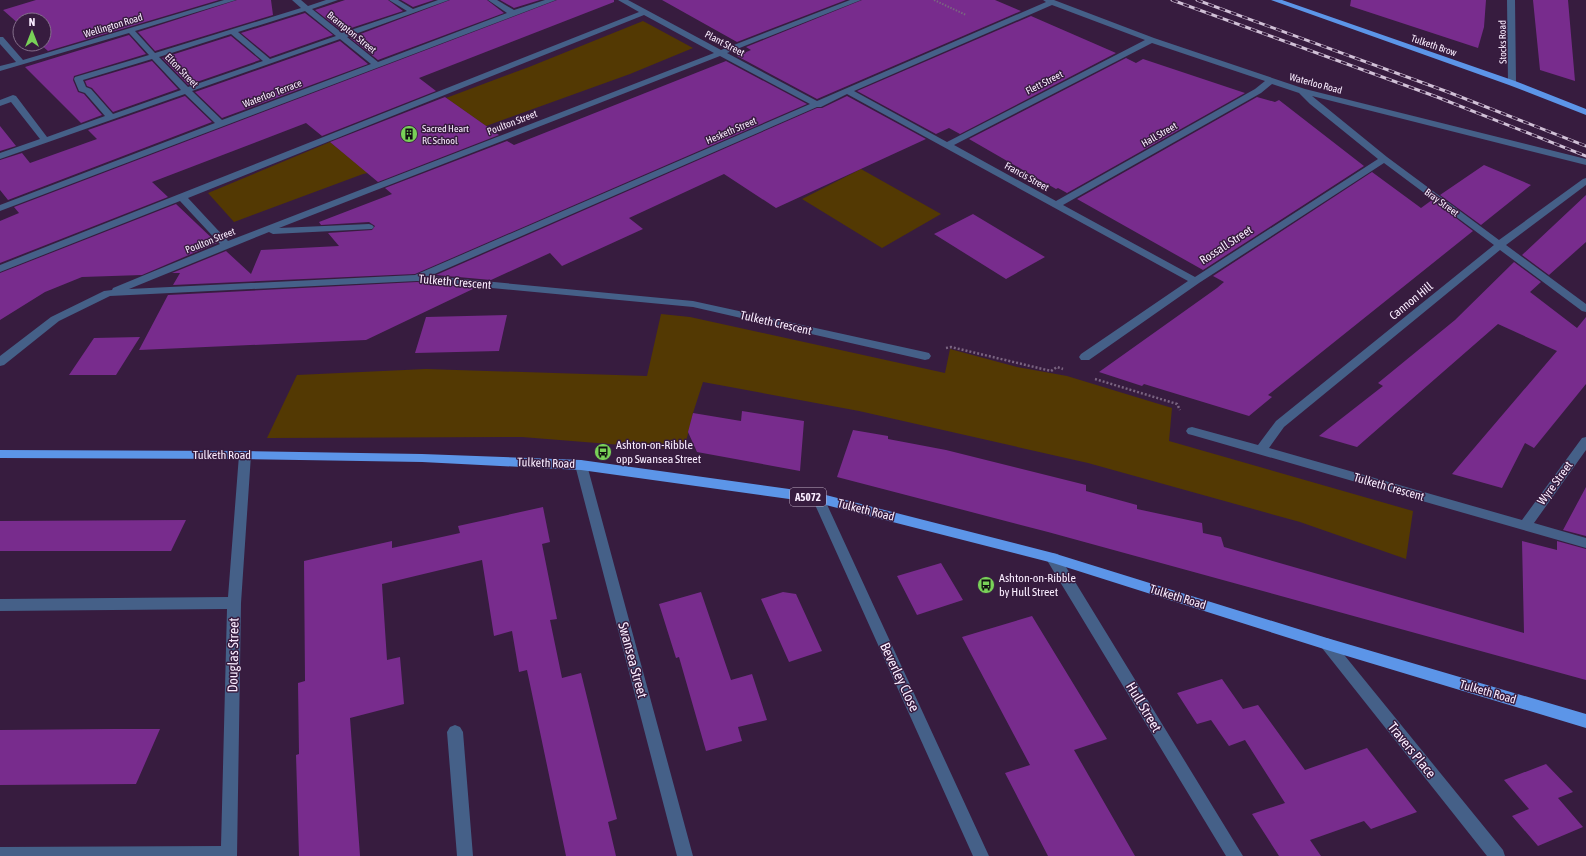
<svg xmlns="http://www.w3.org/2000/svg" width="1586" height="856" font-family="'Asap Condensed',sans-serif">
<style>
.green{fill:#533903}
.building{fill:#782c8d}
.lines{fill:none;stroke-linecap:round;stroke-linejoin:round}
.path-far1{stroke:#7a6481;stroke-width:2;stroke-dasharray:1.5 1.5;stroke-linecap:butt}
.path{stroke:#7a6481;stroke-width:2.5;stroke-dasharray:2 2;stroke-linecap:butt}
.minor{fill:#456088;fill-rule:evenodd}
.major{fill:#5c95e8;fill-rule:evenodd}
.rail-casing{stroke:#d0c0d6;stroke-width:3}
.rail{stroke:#371c3f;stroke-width:2;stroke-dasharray:6;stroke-linecap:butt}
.labels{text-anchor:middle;stroke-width:3;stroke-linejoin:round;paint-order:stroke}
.far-street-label{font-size:10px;fill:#faedff;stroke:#371c3f}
.far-poi-label{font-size:10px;fill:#faedff;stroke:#371c3f;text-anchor:start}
.shield{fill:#371c3f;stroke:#c0aec5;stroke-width:1}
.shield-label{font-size:11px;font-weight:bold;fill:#faedff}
.street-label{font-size:12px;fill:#faedff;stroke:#371c3f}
.poi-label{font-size:12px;fill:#faedff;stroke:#371c3f;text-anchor:start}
.near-street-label{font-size:14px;fill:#faedff;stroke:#371c3f}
</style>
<rect width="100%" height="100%" fill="#371c3f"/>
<!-- green -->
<path class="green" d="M643 21 693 48 630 74 486 126 446 98 529 67Z
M330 142 368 173 363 174 234 222 208 193Z
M861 169 941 214 882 248 802 199Z
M661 314 690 317 945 373 950 349 1017 367 1067 376 1172 408 1169 441 1413 511 1406 559 1300 522 1088 463 859 411 703 382 693 413 684 450 522 437 267 438 297 375 426 369 647 376Z"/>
<!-- building -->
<path class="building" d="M36 0H219L48 51 40 44H44V20H20V25L3 10Z
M237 0H271L273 15 155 51 138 32Z
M345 0H388L403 11 342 31 315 10Z
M401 0H434L413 7Z
M450 0H487L504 13 378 60 350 38Z
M500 0H540L514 8Z
M557 0H614V2L419 78 436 91 322 136 306 123 152 182 168 197 0 263V221L19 213 14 207Z
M662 0H846L737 42Z
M862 0H995L1021 11 817 99 737 56 751 50 746 47Z
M1351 0H1486L1484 27 1478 48 1350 6Z
M1533 0H1568L1575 81 1540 70Z
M305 13 333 35 270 57 241 33Z
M1031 16 1116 53 960 134 949 128 936 134 857 91Z
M129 35 146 54 74 76 73 80 78 92 84 94 102 115 81 123 25 67Z
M231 36 260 60 188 85 162 58Z
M340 41 368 64 222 118 195 92Z
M1126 58 1136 63 1143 59 1245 93 1067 193 1058 188 1056 189 969 139Z
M152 61 178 89 113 112 92 88 87 86 85 81Z
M726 61 807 104 415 274 173 285 180 273H172L226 251 251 274 261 250 339 246 328 233 372 230 375 226 369 222 321 225 319 222 392 194 385 188 507 141 514 145Z
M185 96 212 122 8 200 0 190V160L22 153 30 163 97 139 88 130Z
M847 96 926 139 776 208 724 174 629 218 643 229 562 266 550 253 491 280 436 275 817 108H822Z
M445 97 499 135 378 182 330 142Z
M1257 97 1275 102 1279 100 1364 166 1203 270 1077 199Z
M0 126 16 146 0 151Z
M1484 165 1531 185 1481 225 1440 195Z
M1372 172 1421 208 1432 200 1473 231 1268 395 1272 397 1249 416 1144 384 1142 386 1099 372 1217 288 1224 282 1213 276Z
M1586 195V242L1549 275 1522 255Z
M176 204 217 243 142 275 82 277 45 292 0 320V273Z
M973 214 1045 257 1006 279 934 234Z
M1514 262 1541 282 1530 292 1577 328 1586 317V384L1534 448 1525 443 1502 488 1452 474 1557 351 1498 324 1357 447 1319 436 1383 386 1378 383 1455 320Z
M417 282 475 288 366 340 139 350 168 295Z
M507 315 499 351 415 353 426 317Z
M140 337 116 375H69L94 338Z
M742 411 804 421 800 471 697 452 688 432 693 413 741 421Z
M853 430 888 436V439L946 450 1086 485V491L1137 505V509L1202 523 1203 533 1221 537 1224 547 1524 633 1522 541 1557 550V541L1586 549V680L1048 532 837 477Z
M1586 487V536L1563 530Z
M543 507 550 542 542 544 557 619 550 620 562 678 581 673 617 819 608 822 616 856H566L527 670 519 672 512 631 494 636 482 560 382 584 387 660 400 657 404 704 350 718 360 856H299L296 755 299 754 298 683 305 681 304 561 392 541V548L460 533 458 526Z
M186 520 171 551H0V521Z
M941 563 963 600 917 615 897 576Z
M701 592 731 680 752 674 767 720 738 727 742 741 706 751 679 657 676 658 659 604Z
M783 592 796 594 822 651 789 662 761 599Z
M1032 616 1107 739 1074 750 1135 856H1048L1005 773 1030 765 962 637Z
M1222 679 1243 709 1258 705 1305 770 1367 748 1417 812 1371 829 1364 821 1310 840 1321 856H1279L1252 814 1285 803 1245 740 1229 746 1211 720 1197 724 1177 693Z
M113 729H160L136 784 0 785V730Z
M1546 764 1573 792 1558 798 1583 827 1538 846 1512 816 1529 809 1504 780Z"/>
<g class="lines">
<!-- path-far1 -->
<path class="path-far1" d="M934 0 966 15"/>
<!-- path -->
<path class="path" d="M946 348 951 347 1051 371 1057 367 1063 369
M1095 379 1177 404 1180 410"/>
<!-- minor -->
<path class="minor" d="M224 0H236L135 31 155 53 301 8 292 0H301L308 6 326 0H338L312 9 342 33 407 11 389 0H398L413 9 438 0H449L347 37 378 62 507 13 488 0H497L514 10 545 0H556L0 211V205L215 123 185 94 0 159V153L40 139 11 102 0 106V100L13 95 16 96 47 137 105 116 85 93 79 91 74 79 75 77 149 55 129 33 0 71V66L16 62 0 44V37H3L23 60ZM305 11 336 36 270 59 238 32ZM231 34 263 61 188 87 159 57ZM340 39 371 64 222 120 192 91ZM152 59 181 90 113 114 91 89 86 87 83 80Z
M618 0H628L721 50 850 0H861L727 53 817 101 1046 2 1043 0H1054L1154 38 1305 89 1586 159V165L1312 96 1387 157 1499 240 1583 179 1586 178V185L1506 245 1586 304V312L1582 311 1500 250 1284 427 1269 448 1522 520 1582 438 1586 437V450L1534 523 1586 538V548L1192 435 1188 434 1186 431 1188 428 1192 427 1258 445 1276 421 1494 245 1384 163 1199 283 1089 360H1081L1079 357 1081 354 1188 281 847 94 821 107H817L430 276 693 301 925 352 929 353 931 356 929 359 925 360 693 307 417 281 110 296 59 321 4 365 0 366V356L51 317 104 291 112 290 113 288 220 244 180 201 0 272V265L639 12ZM1052 5 1145 40 947 142 854 91ZM644 15 714 53 228 241 188 198ZM1152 43 1265 81 1255 89 1056 201 954 145ZM720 56 810 104 415 275 129 289 269 232 273 234 372 229 374 227 372 225 369 224 279 228ZM1272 84 1299 93 1310 104 1378 159 1195 277 1063 205 1261 93Z
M1507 0H1515L1516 83 1512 85 1508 83Z
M245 451 249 452 251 455 241 603 237 856H0V847L221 846 227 609 0 611V599L228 597 239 455 241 452Z
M581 460 585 462 587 465 693 856H677L575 465 577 462Z
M818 493 823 495 824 498 989 856H973L812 498 813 495Z
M1053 553 1058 554 1243 856H1226L1048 562 1046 558 1048 554Z
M1327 638 1332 640 1503 850 1505 856H1487L1322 648 1320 644 1322 640Z
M455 725 460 727 463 732 473 856H457L447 732 450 727Z"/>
<!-- major -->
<path class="major" d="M1271 0H1282L1515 81 1586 109V115L1509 85Z
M0 450 245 451 422 454 581 460 818 493 1053 553 1327 638 1586 714V728L1327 650 1053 563 818 503 581 470 422 462 245 459 0 458Z"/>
<!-- rail casing -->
<g class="rail-casing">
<path id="rail" d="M1172 0 1437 97 1586 156
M1197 0 1448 92 1586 146"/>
</g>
<!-- rail -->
<use href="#rail" class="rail"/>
</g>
<!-- icons -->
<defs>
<g id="building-disc" transform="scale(0.9)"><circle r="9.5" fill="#79d158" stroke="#371c3f"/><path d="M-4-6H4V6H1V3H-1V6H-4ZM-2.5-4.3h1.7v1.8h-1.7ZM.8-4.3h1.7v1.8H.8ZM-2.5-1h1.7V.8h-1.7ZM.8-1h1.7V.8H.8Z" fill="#111"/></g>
<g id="bus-disc" transform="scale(0.9)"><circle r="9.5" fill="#79d158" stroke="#371c3f"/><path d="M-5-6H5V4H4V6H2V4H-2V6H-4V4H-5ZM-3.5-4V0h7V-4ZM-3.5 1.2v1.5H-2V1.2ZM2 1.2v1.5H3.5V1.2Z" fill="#111"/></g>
</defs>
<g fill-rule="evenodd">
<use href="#building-disc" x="409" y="134"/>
<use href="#bus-disc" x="603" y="452"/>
<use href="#bus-disc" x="986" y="585"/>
</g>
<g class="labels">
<!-- far-street labels -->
<g class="far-street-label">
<text transform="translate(113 25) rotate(-17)" y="4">Wellington Road</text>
<text transform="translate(352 32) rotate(39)" y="4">Brampton Street</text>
<text transform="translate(1502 42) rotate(-91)" y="4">Stocks Road</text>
<text transform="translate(725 43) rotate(28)" y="4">Plant Street</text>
<text transform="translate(1434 45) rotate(19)" y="4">Tulketh Brow</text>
<text transform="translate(182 70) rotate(46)" y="4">Elton Street</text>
<text transform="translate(1044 82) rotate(-27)" y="4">Flett Street</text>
<text transform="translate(1316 83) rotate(15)" y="4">Waterloo Road</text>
<text transform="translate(272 93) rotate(-21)" y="4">Waterloo Terrace</text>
<text transform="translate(512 122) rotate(-21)" y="4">Poulton Street</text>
<text transform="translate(731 130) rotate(-23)" y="4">Hesketh Street</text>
<text transform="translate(1159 134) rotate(-30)" y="4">Hall Street</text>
<text transform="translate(1027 176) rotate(29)" y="4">Francis Street</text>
<text transform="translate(1442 202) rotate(36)" y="4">Bray Street</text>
<text transform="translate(210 240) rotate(-22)" y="4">Poulton Street</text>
</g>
<!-- far-poi labels -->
<g class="far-poi-label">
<text x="422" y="132">Sacred Heart<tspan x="422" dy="12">RC School</tspan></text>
</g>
<!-- shield labels -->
<rect class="shield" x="790" y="488" width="36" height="18" rx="3"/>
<g class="shield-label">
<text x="808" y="501">A5072</text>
</g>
<!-- street labels -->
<g class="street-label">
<text transform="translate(1226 245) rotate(-33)" y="4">Rossall Street</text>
<text transform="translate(455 282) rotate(5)" y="4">Tulketh Crescent</text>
<text transform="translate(1411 301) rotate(-39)" y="4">Cannon Hill</text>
<text transform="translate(776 323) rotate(13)" y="4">Tulketh Crescent</text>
<text x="222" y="459">Tulketh Road</text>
<text transform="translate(546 463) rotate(2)" y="4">Tulketh Road</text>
<text transform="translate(1555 483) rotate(-54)" y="4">Wyre Street</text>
<text transform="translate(1389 487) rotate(16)" y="4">Tulketh Crescent</text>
<text transform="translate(866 510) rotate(14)" y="4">Tulketh Road</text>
<text transform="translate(1178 597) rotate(17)" y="4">Tulketh Road</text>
<text transform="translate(1488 692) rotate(16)" y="4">Tulketh Road</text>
</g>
<!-- poi labels -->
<g class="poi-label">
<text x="616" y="449">Ashton-on-Ribble<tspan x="616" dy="14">opp Swansea Street</tspan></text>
<text x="999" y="582">Ashton-on-Ribble<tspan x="999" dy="14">by Hull Street</tspan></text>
</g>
<!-- near-street labels -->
<g class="near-street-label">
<text transform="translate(233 655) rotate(-89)" y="5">Douglas Street</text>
<text transform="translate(633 660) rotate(75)" y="5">Swansea Street</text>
<text transform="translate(900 677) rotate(65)" y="5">Beverley Close</text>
<text transform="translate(1144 707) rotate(59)" y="5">Hull Street</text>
<text transform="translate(1412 750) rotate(51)" y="5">Travers Place</text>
</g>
</g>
<!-- north arrow -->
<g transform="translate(32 32)"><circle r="19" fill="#371c3f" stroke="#85708c"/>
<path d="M0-3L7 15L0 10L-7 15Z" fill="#79d158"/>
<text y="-6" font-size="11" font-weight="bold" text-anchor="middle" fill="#faedff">N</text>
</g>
</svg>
